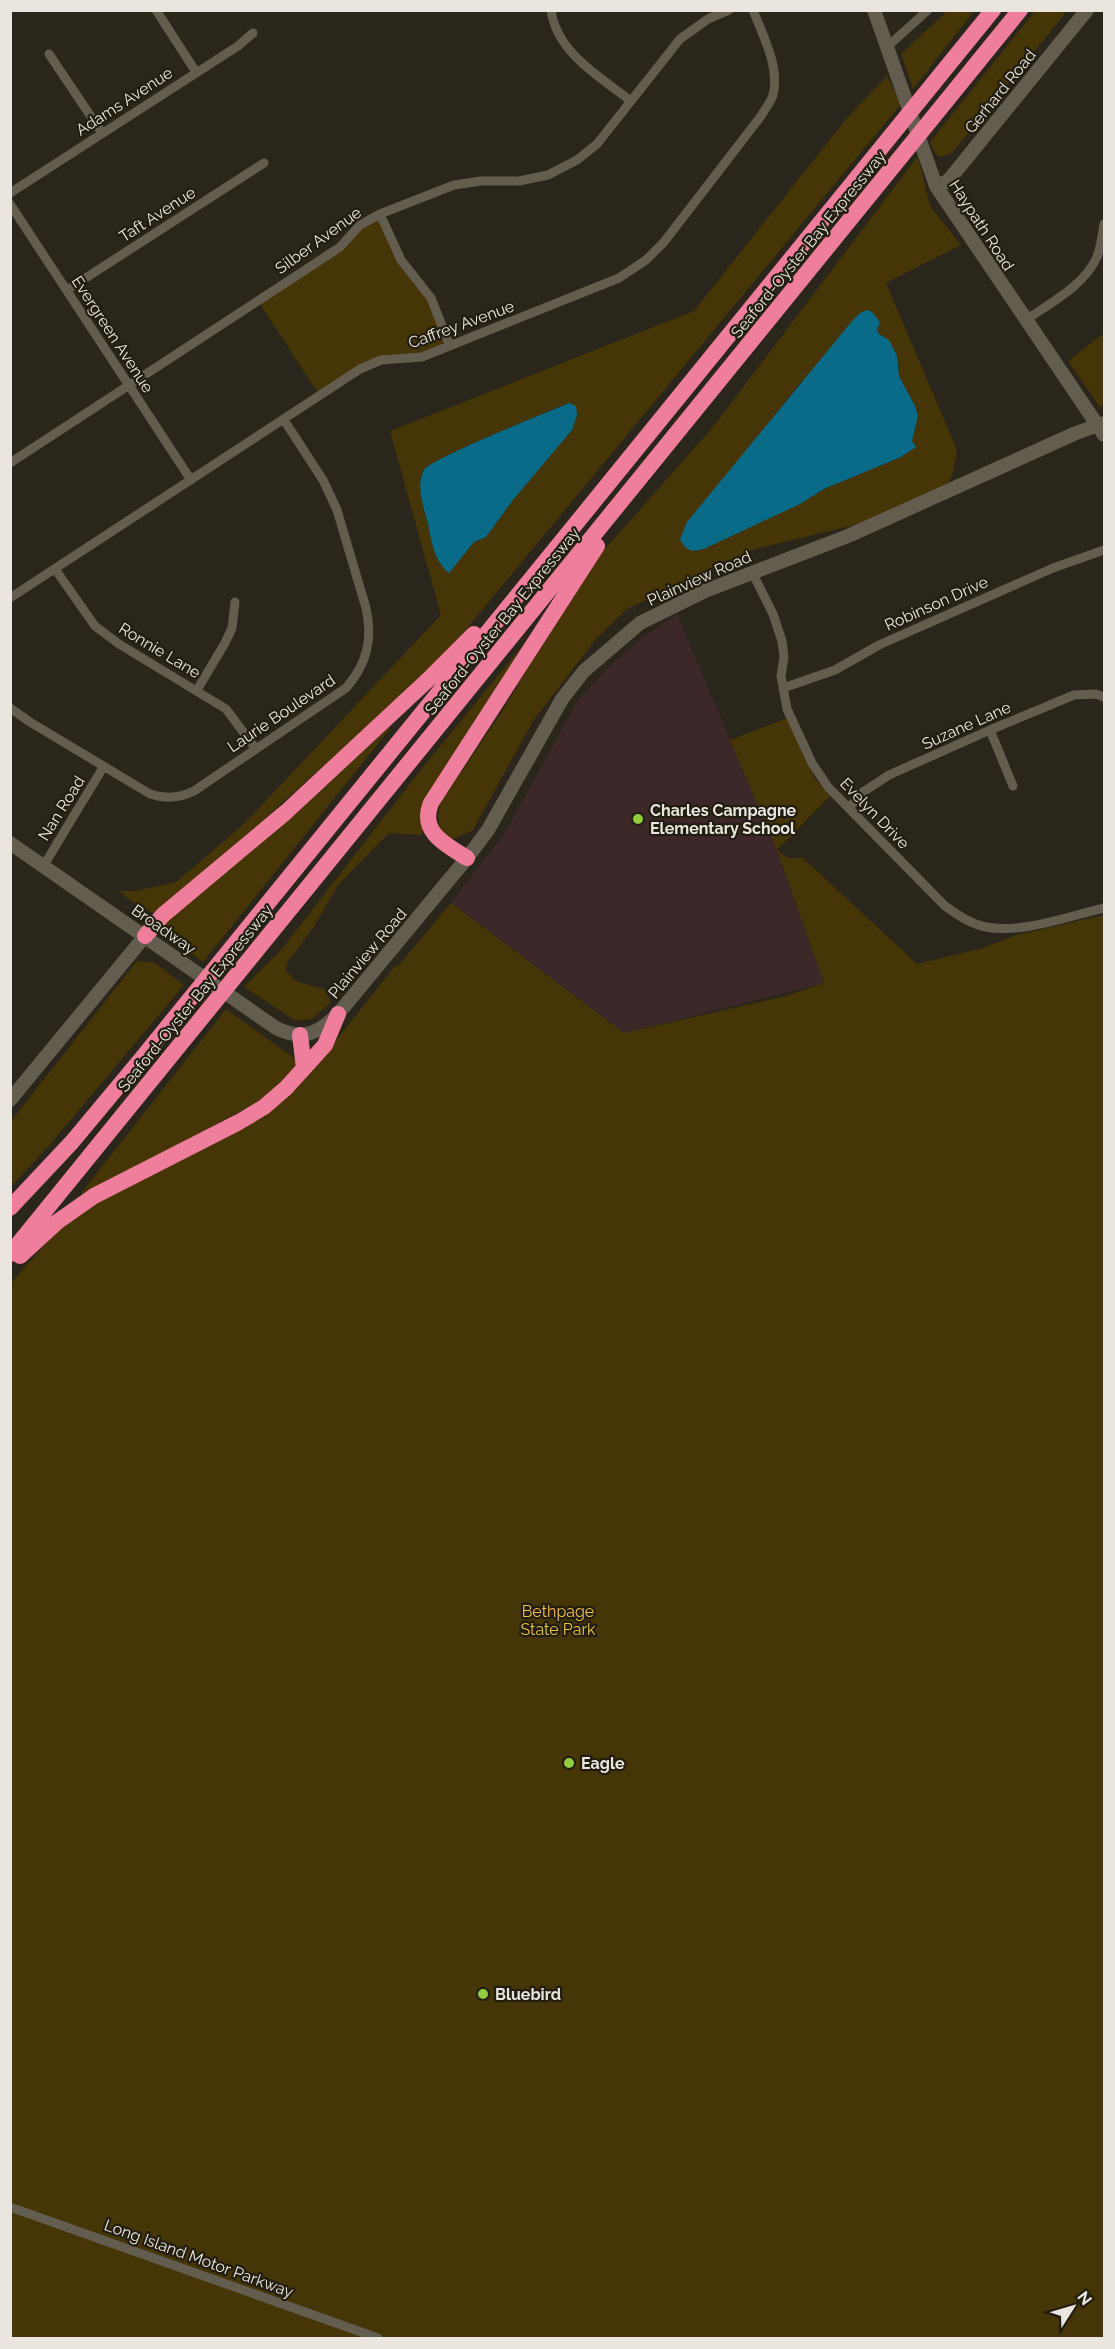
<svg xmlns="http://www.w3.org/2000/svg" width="1115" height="2349" font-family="Raleway,sans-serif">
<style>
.education{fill:#3c2829}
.green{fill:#463506;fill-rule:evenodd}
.water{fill:#096b88}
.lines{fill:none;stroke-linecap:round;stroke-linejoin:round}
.street{stroke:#635d50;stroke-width:9}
.secondary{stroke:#635d50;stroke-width:14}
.highway{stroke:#ef7e9c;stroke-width:16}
.poi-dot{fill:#91cd3f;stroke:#221d11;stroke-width:2}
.labels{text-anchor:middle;stroke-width:4.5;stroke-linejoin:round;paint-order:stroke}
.street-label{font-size:16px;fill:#eae6df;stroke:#221d11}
.poi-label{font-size:16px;font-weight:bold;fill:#eae6df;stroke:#221d11;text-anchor:start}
.park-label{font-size:16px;fill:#efc047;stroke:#221d11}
</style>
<rect width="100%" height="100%" fill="#2b261b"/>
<!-- education -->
<path class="education" d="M677 614 777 850 824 983 624 1033 451 903 505 833 577 702 605 671 641 639Z"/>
<!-- green -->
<path class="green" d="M947 11H974L913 89 901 54Z
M1035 11H1067L952 153 940 157 935 153 930 142Z
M887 76 901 104 439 662 254 828 155 914 132 902 119 891H135L176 882 243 825 441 615 390 431 694 311 847 118ZM568 403 577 415 571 430 513 500 486 537 474 542 462 555 430 533C426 515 415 489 423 471 429 459 548 412 568 403Z
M918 156 930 206 961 245 886 283 957 450 952 476 947 484 867 522 751 550 627 609 596 639 533 721 473 830 451 840C437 831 437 820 440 804L505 707 552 626 597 558 713 427ZM880 322 877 330 899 365V376L915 406 918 416 912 441 916 446 901 457 824 489 800 504 694 552 737 463 800 383Z
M380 214 389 237 423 286 450 346 422 357 381 360 320 396 258 301Z
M1104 333V405L1100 407 1068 361Z
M529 638 421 812 423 831 421 835 389 833 338 885 313 928 287 963 286 971 296 981 324 989 331 1002 312 1019 296 1021 244 987 281 950 423 767Z
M788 718 815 779 830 796 777 850 788 858H803L917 964 983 948 1017 935 1104 915V2338H11V1283L54 1234 85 1209 315 1067 395 966H398L451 903 624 1033 786 996 824 983 777 850 730 740Z
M390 726 389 730 203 962 158 929C181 904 211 886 236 864 289 819 340 773 390 726Z
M137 961 155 963 184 985 53 1141 11 1187V1121Z
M226 1009 294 1058 300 1064 287 1079 256 1103 83 1195 82 1192Z"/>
<!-- water -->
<path class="water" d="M867 310 872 312 880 322 877 330 879 334 889 340 897 356 899 376 915 406 918 416 912 441 916 447 901 457 824 489 800 504 706 548C692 553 687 552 680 539L687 522 852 321 860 313Z
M569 403 576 406 577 415 572 430 513 500 486 537 474 542 449 573C435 562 431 541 428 524 424 508 415 486 424 470 430 459 548 412 569 403Z"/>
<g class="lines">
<!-- street -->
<path class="street" d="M156 10 196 72
M551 10C557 53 599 76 631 101
M887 47 928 10
M49 54 102 133
M10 193 238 46 253 33
M10 204 191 480
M380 214 401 260 431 298 450 346
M67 290 264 163
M1026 320C1050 303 1084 286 1097 257 1101 247 1102 235 1104 224
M10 463 293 278 340 247 360 225 380 214 454 185 481 181H519L548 175 577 160 597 144 680 39 708 19 729 10
M55 569 95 626 119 644 226 709 256 749
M752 572 773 614 782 641 784 657 781 676 787 709 812 763 828 787 945 906C958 915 970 924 986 927 1021 934 1069 916 1104 908
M10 598 360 369 381 360 422 357 619 278 646 260 664 242 761 116C765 109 771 102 773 95 780 67 763 36 753 10
M783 688 835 670 879 645 1053 568 1104 550
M197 690 225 643 232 628 235 602
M10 708 30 722 150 794C165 799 180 798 194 791L346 688C367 664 373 639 366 608L337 510 323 480 284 420
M990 730 1013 786
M849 808 863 792 889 775 990 730 1074 695 1096 694 1104 697
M44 865 104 766
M10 2207 378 2338"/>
<!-- secondary -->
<path class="secondary" d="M874 10 936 186 1104 435
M936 186 948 181 1087 10
M10 843 276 1028C302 1041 318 1034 338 1014L467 858 488 830 562 699 584 671 640 623 705 591 848 536 1076 433 1104 423
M10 1100 145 936"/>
<!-- highway -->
<path class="highway" d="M467 858C446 845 419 832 431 803L597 546
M145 936 163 915 286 812 431 677 474 634
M300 1035 304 1068
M10 1208 72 1142 142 1058 993 10
M10 1254 1020 10
M20 1256 57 1222 94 1196 239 1122 264 1107 286 1088 325 1045 338 1014"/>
</g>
<!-- markers -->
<g class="poi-dot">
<circle cx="638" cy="819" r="6"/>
<circle cx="569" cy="1763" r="6"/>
<circle cx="483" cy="1994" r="6"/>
</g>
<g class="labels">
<!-- street labels -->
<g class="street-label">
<text transform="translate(1000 91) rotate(-51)" y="6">Gerhard Road</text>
<text transform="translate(124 101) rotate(-33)" y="6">Adams Avenue</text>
<text transform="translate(157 214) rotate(-33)" y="6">Taft Avenue</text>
<text transform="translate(982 225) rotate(57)" y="6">Haypath Road</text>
<text transform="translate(318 240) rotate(-36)" y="6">Silber Avenue</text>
<text transform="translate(808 244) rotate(-51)" y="6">Seaford-Oyster Bay Expressway</text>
<text transform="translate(461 324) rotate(-20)" y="6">Caffrey Avenue</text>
<text transform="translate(113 334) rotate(57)" y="6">Evergreen Avenue</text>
<text transform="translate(699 578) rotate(-24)" y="6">Plainview Road</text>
<text transform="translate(936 603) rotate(-24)" y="6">Robinson Drive</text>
<text transform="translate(502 621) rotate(-51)" y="6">Seaford-Oyster Bay Expressway</text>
<text transform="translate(160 650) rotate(31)" y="6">Ronnie Lane</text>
<text transform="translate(281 713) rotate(-34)" y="6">Laurie Boulevard</text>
<text transform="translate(966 725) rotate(-24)" y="6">Suzane Lane</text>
<text transform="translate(61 808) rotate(-58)" y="6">Nan Road</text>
<text transform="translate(875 813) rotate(46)" y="6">Evelyn Drive</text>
<text transform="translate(164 929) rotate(35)" y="6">Broadway</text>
<text transform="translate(367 953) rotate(-50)" y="6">Plainview Road</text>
<text transform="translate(195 998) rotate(-51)" y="6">Seaford-Oyster Bay Expressway</text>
<text transform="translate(199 2258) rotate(20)" y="6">Long Island Motor Parkway</text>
</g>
<!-- poi labels -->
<g class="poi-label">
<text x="650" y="816">Charles Campagne<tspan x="650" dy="18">Elementary School</tspan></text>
<text x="581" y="1769">Eagle</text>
<text x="495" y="2000">Bluebird</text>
</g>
<!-- park labels -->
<g class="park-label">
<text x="558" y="1617">Bethpage<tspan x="558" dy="18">State Park</tspan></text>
</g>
</g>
<!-- border -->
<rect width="1115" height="2349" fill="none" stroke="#eae6df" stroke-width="24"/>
<!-- north arrow -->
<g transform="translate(1073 2307) rotate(53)" stroke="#221d11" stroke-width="4.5" paint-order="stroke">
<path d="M0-4.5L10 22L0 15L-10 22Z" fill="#eae6df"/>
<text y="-9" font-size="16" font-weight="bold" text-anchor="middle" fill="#eae6df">N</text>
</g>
</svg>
